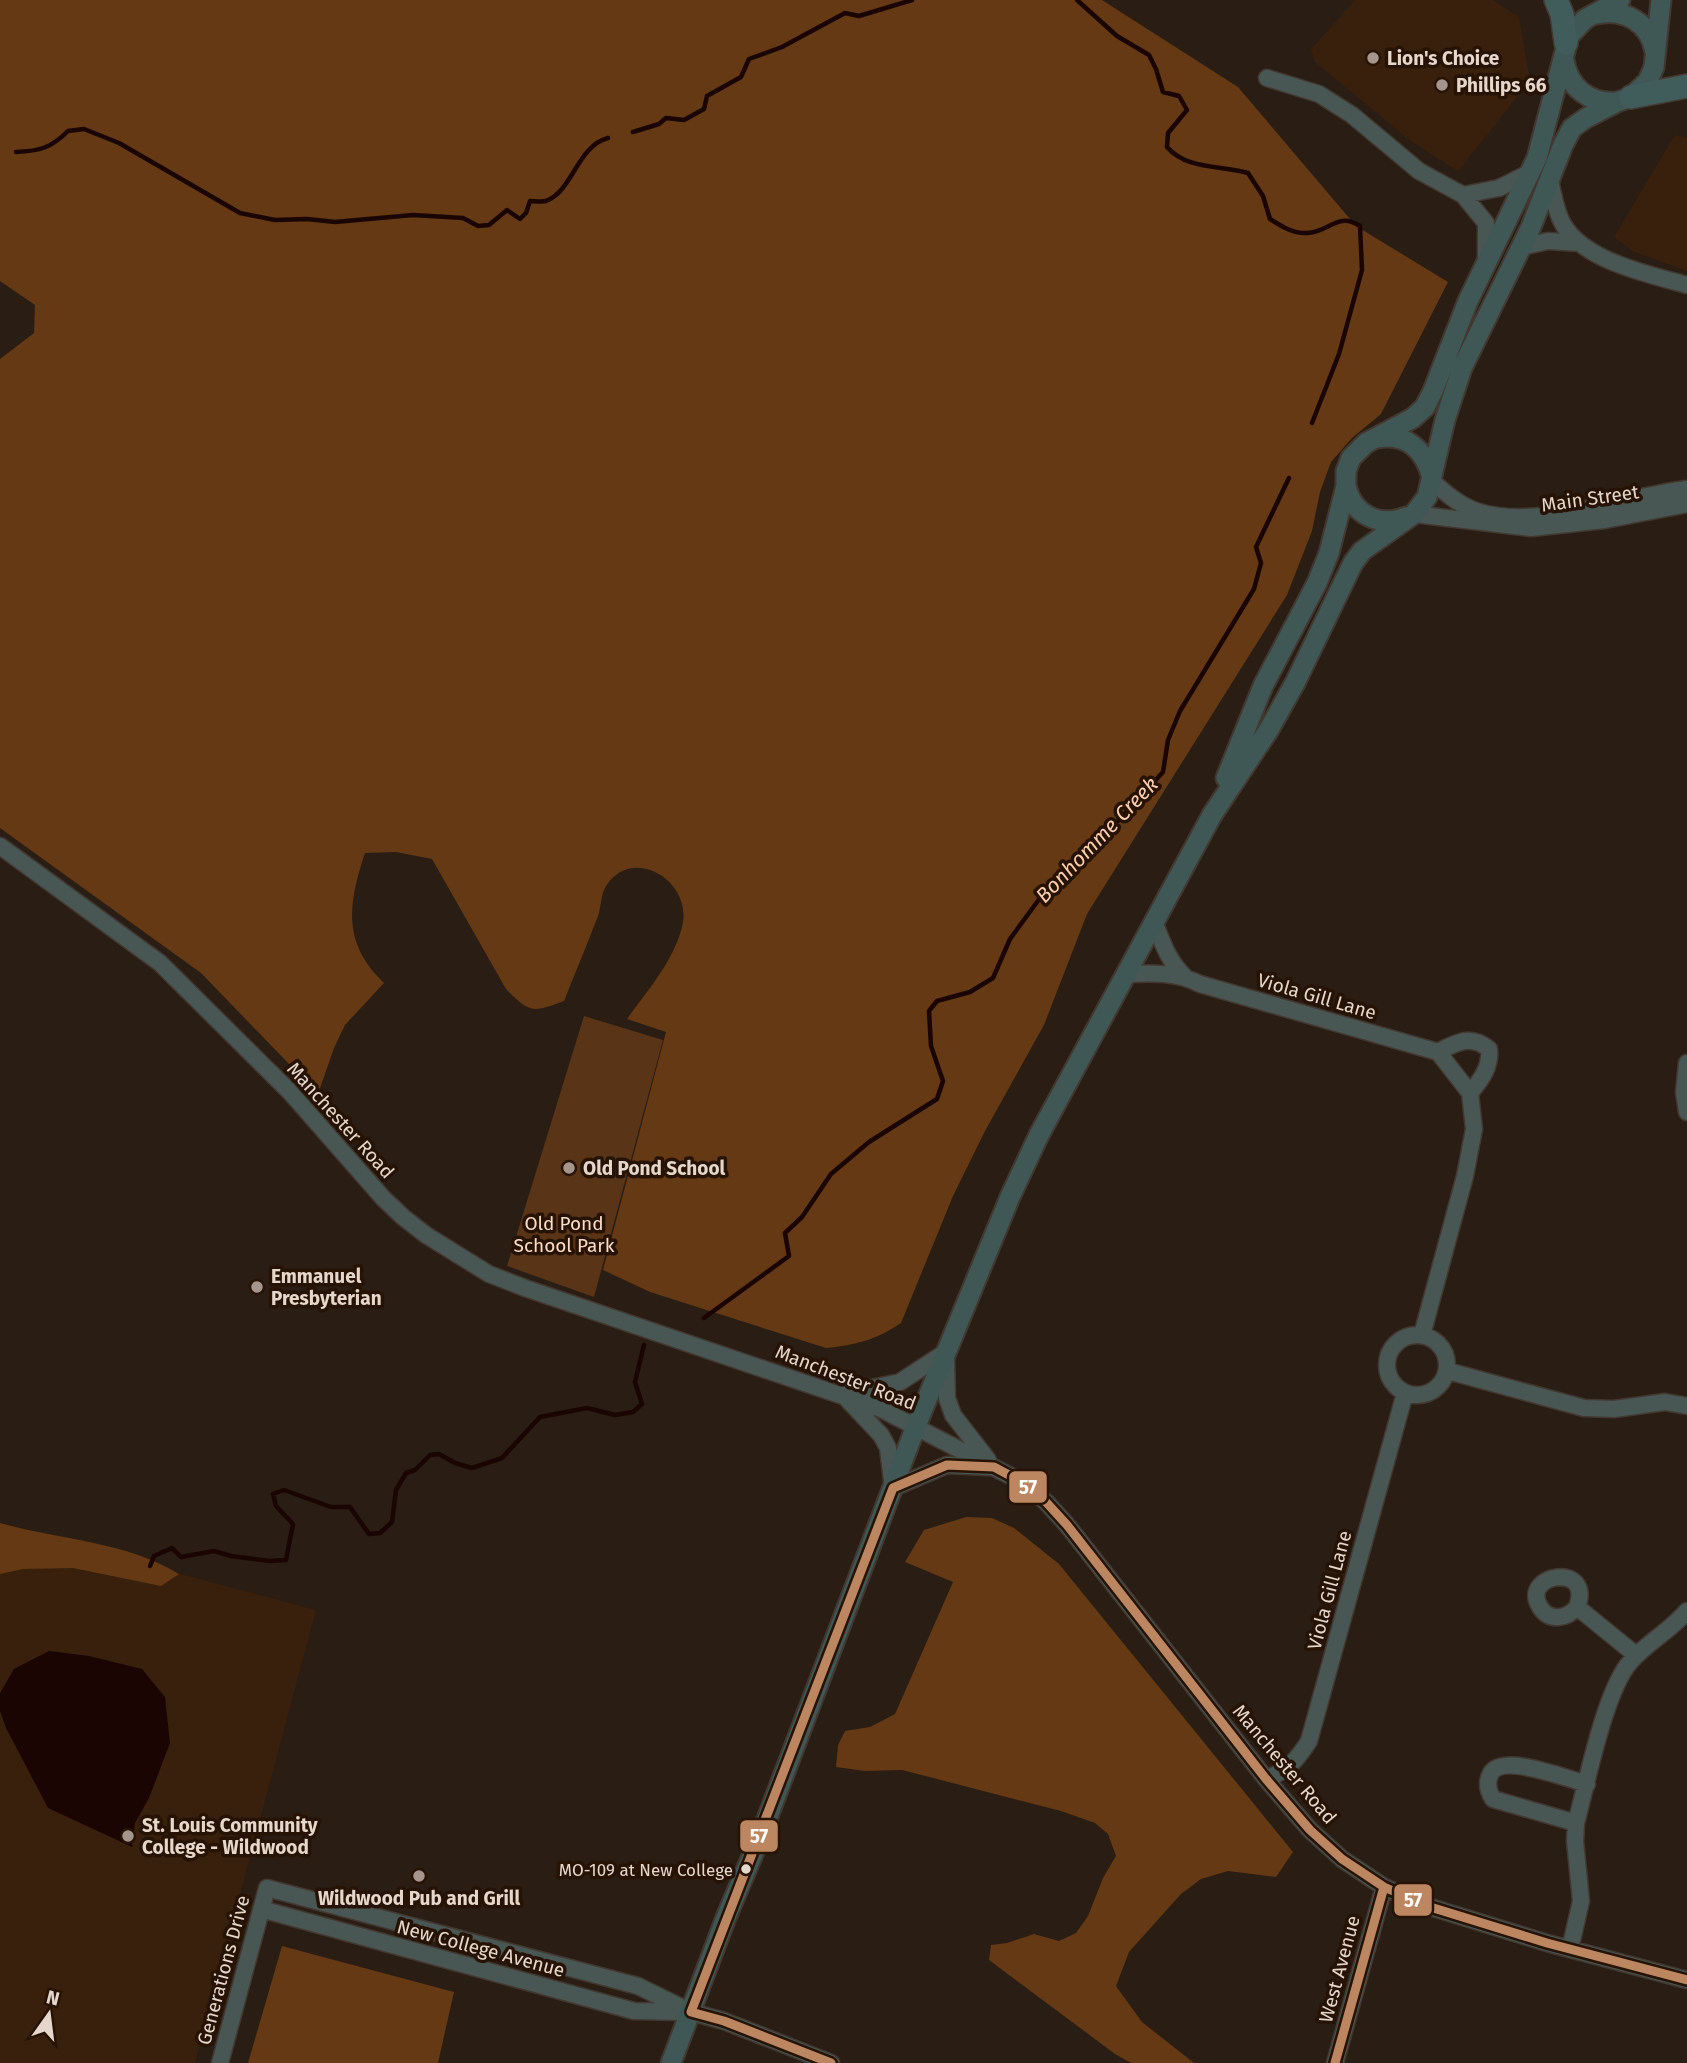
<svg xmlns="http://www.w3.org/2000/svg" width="1687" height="2063" font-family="'Fira Sans',sans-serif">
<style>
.built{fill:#39200c}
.green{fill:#593417}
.forest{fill:#643913}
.water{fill:#1a0502}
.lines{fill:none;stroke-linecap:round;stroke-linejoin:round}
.stream{stroke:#1a0502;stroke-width:4.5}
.minor-casing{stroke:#423830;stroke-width:19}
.major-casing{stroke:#423830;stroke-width:23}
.highway-casing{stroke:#423830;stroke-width:26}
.minor{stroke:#485654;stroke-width:16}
.major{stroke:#3f5856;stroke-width:19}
.highway{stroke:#405c5b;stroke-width:23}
.bus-1-casing{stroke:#271303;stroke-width:14}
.bus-1{stroke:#bb8660;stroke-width:9}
.poi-dot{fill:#a4968c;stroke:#271303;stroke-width:2.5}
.bus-dot{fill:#e6d7cd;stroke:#271303;stroke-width:2.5}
.labels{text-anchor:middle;stroke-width:7;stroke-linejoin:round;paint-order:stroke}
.bus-label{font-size:17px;fill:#e6d7cd;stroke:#271303;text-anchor:end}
.poi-label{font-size:19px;font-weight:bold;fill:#e6d7cd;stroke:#271303;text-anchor:start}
.street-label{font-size:19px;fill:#e6d7cd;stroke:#271303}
.park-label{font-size:19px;fill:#fcdcc6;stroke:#271303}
.water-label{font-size:21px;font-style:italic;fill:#fdceac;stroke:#271303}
.line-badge{stroke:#271303;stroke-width:2.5}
.badge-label{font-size:19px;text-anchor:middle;font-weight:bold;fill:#fff}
</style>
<rect width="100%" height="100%" fill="#291d14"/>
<!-- built -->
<path class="built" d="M1355 0H1493L1519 17 1529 75 1522 91 1458 171 1412 142 1315 62 1311 49Z
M1675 135 1687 138V271L1634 252 1614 237Z
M0 1526 316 1610 195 2063H0Z"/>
<!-- green -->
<path class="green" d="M584 1016 663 1040 594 1297 507 1266Z"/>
<!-- forest -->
<path class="forest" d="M0 0H1102L1238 87 1356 226 1448 282 1381 414 1352 438 1331 462 1320 492 1312 531 1287 595 1087 914 1044 1025 985 1131 953 1196 901 1323C876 1340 856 1345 826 1348L650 1292 603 1270 666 1032 627 1019C647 991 673 962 682 927 694 881 632 844 606 886 601 894 601 907 598 916 587 945 575 973 564 1001 532 1013 530 1013 506 989L432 859 396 852 365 853C348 904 342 943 384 983L345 1025 334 1048 318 1094 201 973 0 828V359L34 333 35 305 0 281Z
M966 1517 992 1518 1014 1528 1059 1564 1293 1852 1276 1877 1228 1871 1201 1879 1181 1894 1129 1952 1116 1986 1142 2022 1194 2063H1131L1115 2054 989 1960 991 1945 1007 1943 1034 1934 1059 1941 1076 1933 1088 1916 1103 1878 1116 1856 1108 1834 1095 1823 1061 1811 902 1770 865 1771 836 1767 838 1745 845 1731 870 1727 895 1714 953 1582 905 1562 924 1530Z
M0 1523C60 1540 125 1541 179 1574L161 1586 73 1568 23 1569 0 1574Z
M282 1946 454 1992 438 2063H248Z"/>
<!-- water -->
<path class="water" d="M49 1651 89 1656 142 1669 165 1697 170 1743 149 1798 135 1823 132 1847 48 1808 6 1728 0 1711V1693L14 1669Z"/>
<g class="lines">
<!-- stream -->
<path class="stream" d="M1077 0 1117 36 1149 55 1156 69 1163 92 1179 96 1187 110 1168 133 1167 147C1187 170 1220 165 1248 173L1263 196 1270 219C1281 226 1293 234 1307 233 1329 233 1337 211 1360 226L1362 270 1339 354 1312 423
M633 132 659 124 666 118 684 120 704 109 707 96 741 77 749 59 782 47 845 13 859 16 912 0
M16 152C40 151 51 148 68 131L84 129 119 143 240 213 275 220 307 219 335 222 413 215 463 218 478 226 489 225 507 210 520 219 526 213 530 201C534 201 542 202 546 201 573 191 577 146 608 138
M704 1318 789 1256 785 1233 802 1217 831 1174 869 1142 937 1099 943 1081 931 1046 929 1011 937 1001 970 992 993 978 1010 939 1040 898 1085 856 1094 837 1118 821 1163 772 1168 740 1180 711 1254 589 1261 563 1256 547 1289 478
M150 1566 154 1556 172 1548 181 1557 214 1551 231 1556 269 1561 286 1560 293 1524 276 1506 273 1494 284 1490 331 1507H350L369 1534 380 1533 392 1522 396 1490 406 1473 415 1470 430 1455 439 1454 455 1463 472 1468 502 1458 540 1417 587 1408 615 1415 633 1412 642 1404 635 1382 644 1345"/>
<!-- minor casing -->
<g class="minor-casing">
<path id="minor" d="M1267 78 1319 94 1352 115 1419 171 1463 195 1486 223V262
M1550 181C1553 193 1555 206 1560 218 1577 260 1648 274 1687 285
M1463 195 1499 188 1531 172
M1521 247 1548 241 1579 243
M1431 480C1445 493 1460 506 1479 512 1538 530 1626 496 1687 489
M1414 514 1531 528 1605 520 1687 504
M0 846 160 963 290 1092 383 1198 403 1217 426 1235 489 1274 525 1288 881 1409 1022 1482 1046 1502 1067 1525 1266 1779 1310 1830 1342 1859 1384 1887 1427 1906 1547 1943 1687 1980
M1154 922C1163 943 1168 961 1185 977
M1127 974C1153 973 1176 972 1200 984L1438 1052 1470 1093 1474 1129 1465 1176 1422 1335
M1438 1052C1457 1042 1471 1034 1489 1049 1491 1067 1481 1080 1470 1093
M1687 1063 1684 1092 1687 1112
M1387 1365a30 30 0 1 1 60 0a30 30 0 1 1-60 0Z
M946 1356 947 1398 953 1415 988 1460
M1448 1371 1584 1408 1614 1409 1665 1402 1687 1406
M844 1394 900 1382 946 1352
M847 1399 881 1435 888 1448 893 1488 947 1465 988 1467
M1577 1607C1594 1561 1519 1574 1540 1607 1549 1622 1567 1619 1577 1607L1636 1655
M1266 1779C1287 1771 1297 1760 1309 1741L1405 1393
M1576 1823 1493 1799C1488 1791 1486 1782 1491 1773 1504 1753 1567 1779 1587 1784
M261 1909 634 2011 685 2012
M1570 1949 1581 1901 1575 1841 1576 1823C1587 1783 1605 1689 1631 1661 1648 1642 1670 1631 1687 1611
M220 2063 267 1888 638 1986 691 2012 724 2021 831 2063
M1335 2063 1384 1887"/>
</g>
<!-- major casing -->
<g class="major-casing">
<path id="major" d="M1597 14C1625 8 1650 23 1655 52
M1564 60C1568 87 1589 104 1617 102
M1378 438C1406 433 1423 449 1431 474
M1346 486C1352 514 1379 528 1406 517
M1226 778 1263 686 1317 583 1329 553 1346 486V471L1351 458 1366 443 1413 418 1425 407 1433 391 1468 301 1537 158 1569 36 1585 19 1620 0
M671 2063 727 1915 759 1840 916 1426 1010 1197 1039 1135 1212 815 1268 731 1295 683 1353 563 1362 551 1414 514 1427 497 1445 420 1462 368 1531 227 1563 145 1572 128 1586 118 1617 102 1631 97 1648 81 1654 67 1661 0"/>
</g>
<!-- highway casing -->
<g class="highway-casing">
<path id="highway" d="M1556 0 1562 14 1566 43
M1631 97 1687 86"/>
</g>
<!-- minor -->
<use href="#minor" class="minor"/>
<!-- major -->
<use href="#major" class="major"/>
<!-- highway -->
<use href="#highway" class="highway"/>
<!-- bus-1 casing -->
<g class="bus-1-casing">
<path id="bus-1" d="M831 2063 724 2021 691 2012 893 1488 947 1465 994 1467 1022 1482 1046 1502 1067 1525 1266 1779 1310 1830 1342 1859 1384 1887 1427 1906 1547 1943 1687 1980
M1335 2063 1384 1887"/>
</g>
<!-- bus-1 -->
<use href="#bus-1" class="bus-1"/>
</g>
<!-- markers -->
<g class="poi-dot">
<circle cx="1373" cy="58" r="7"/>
<circle cx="1442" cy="85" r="7"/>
<circle cx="569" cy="1168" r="7"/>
<circle cx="257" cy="1287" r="7"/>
<circle cx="128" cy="1836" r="7"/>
<circle cx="419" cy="1876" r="7"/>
</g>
<circle class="bus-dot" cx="746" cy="1869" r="6"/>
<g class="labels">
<!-- bus labels -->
<g class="bus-label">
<text x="733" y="1876">MO-109 at New College</text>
</g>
<!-- poi labels -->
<g class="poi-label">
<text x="1387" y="65">Lion's Choice</text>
<text x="1456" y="92">Phillips 66</text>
<text x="583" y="1175">Old Pond School</text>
<text x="271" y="1283">Emmanuel<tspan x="271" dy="22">Presbyterian</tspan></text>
<text x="142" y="1832">St. Louis Community<tspan x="142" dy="22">College - Wildwood</tspan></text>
<text x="419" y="1905" text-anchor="middle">Wildwood Pub and Grill</text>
</g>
<!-- street labels -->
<g class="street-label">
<text transform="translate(1590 498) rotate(-8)" y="7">Main Street</text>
<text transform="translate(1317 996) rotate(16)" y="7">Viola Gill Lane</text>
<text transform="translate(341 1120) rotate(48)" y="7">Manchester Road</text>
<text transform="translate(846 1377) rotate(21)" y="7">Manchester Road</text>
<text transform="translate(1329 1590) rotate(-75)" y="7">Viola Gill Lane</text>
<text transform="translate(1285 1764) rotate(50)" y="7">Manchester Road</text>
<text transform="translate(481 1948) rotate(15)" y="7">New College Avenue</text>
<text transform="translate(1339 1969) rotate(-75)" y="7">West Avenue</text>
<text transform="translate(223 1970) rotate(-75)" y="7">Generations Drive</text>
</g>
<!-- park labels -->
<g class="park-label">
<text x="564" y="1230">Old Pond<tspan x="564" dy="22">School Park</tspan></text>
</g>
<!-- water labels -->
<g class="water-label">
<text transform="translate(1097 840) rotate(-46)" y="7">Bonhomme Creek</text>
</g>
</g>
<g class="line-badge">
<rect x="1008" y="1470" width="40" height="34" rx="7" fill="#bb8660"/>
<rect x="739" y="1819" width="40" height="34" rx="7" fill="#bb8660"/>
<rect x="1393" y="1883" width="40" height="34" rx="7" fill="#bb8660"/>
</g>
<g class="badge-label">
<text x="1028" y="1494">57</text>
<text x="759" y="1843">57</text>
<text x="1413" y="1907">57</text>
</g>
<!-- north arrow -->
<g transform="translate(49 2014) rotate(14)" stroke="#271303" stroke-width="5" paint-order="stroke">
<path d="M0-5L12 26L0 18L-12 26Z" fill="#e6d7cd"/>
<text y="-10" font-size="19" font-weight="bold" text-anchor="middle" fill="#e6d7cd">N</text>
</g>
</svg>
